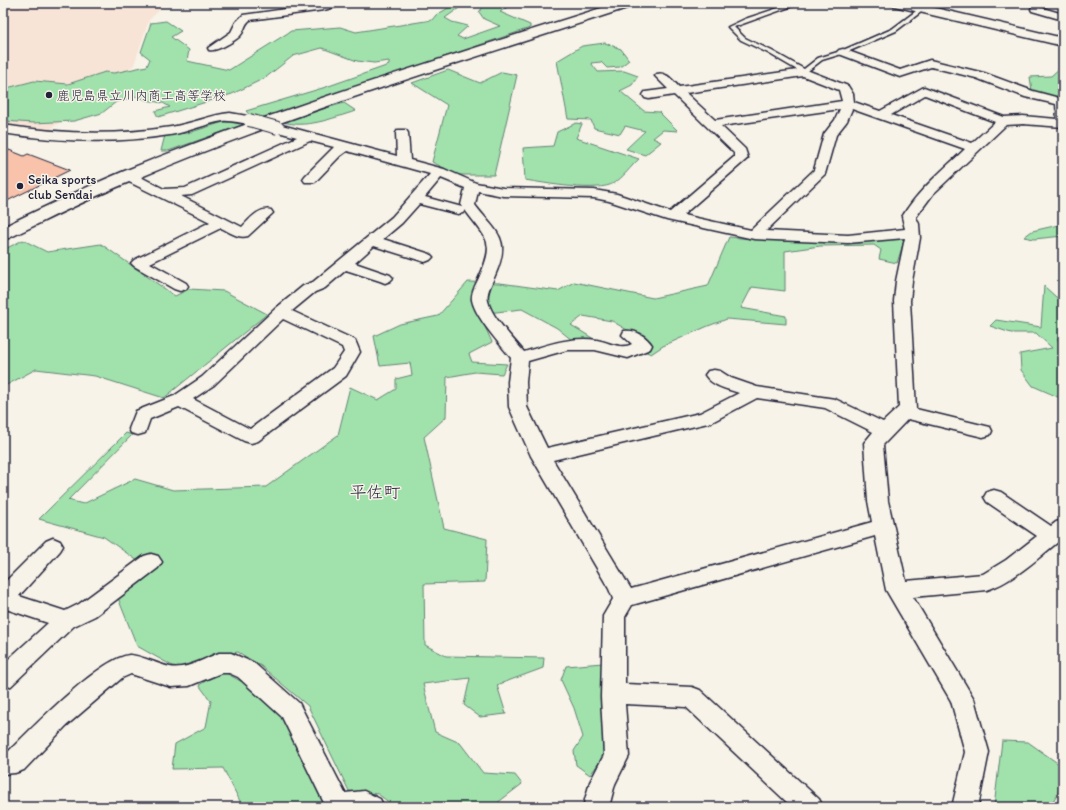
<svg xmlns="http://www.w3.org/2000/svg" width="1066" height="810" font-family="Itim,'Klee One',sans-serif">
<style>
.built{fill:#f7e4d6}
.green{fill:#a1e2ac;stroke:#628274}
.building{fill:#f8c2ab;stroke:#22223b}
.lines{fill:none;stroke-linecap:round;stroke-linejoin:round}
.service-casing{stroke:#22223b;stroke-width:3}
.minor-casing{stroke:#22223b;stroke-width:3}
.tertiary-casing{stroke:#22223b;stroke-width:3}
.secondary-casing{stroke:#22223b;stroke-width:3}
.service{fill:#f7f3e8;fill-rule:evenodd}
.minor{fill:#f7f3e8;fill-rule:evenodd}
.tertiary{fill:#f7f3e8;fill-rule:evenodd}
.secondary{fill:#f7f3e8;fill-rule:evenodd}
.minor-bridge-casing{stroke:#22223b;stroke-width:14;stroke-linecap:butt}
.minor-bridge{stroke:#f7f3e8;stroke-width:12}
.poi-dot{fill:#22223b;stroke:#f7f3e8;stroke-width:1.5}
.labels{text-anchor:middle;stroke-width:3;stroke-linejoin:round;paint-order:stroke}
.far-poi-label{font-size:13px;fill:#22223b;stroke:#f7f3e8;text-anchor:start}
.quarter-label{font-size:17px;fill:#22223b;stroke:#f7f3e8}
</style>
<rect width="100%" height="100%" fill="#f7f3e8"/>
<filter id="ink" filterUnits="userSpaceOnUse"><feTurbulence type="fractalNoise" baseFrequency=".025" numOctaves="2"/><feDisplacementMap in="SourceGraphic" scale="8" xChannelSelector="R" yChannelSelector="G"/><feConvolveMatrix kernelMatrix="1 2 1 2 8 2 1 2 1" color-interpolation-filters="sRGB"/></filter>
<g filter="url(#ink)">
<!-- built -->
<path class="built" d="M10 3H167L149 20 134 65 47 132 3 126V5Z"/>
<!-- green -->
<path class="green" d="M460 3H501L509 6 500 12 530 25V28L269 116C260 118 252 119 246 111L326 87 389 65V61L374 63 357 61 322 48 293 56 265 78 232 94 158 117 155 111 170 107 163 103 146 100 138 96 116 102 102 113 74 121 34 123 3 121V89L34 81 68 84 105 72 114 73 147 66 150 59 141 52 151 23 166 21 181 31 171 37 189 50 187 61 229 70 291 31 340 27 356 32 432 20 436 15 452 6 459 8 445 18 452 22 468 26 457 36 463 39 500 26 484 19 479 12 484 6C473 2 469 7 460 3Z
M605 43 621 49 629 60 620 67 607 68 601 62 591 63 598 72 624 71 638 76 632 85 620 91 644 111 659 112 678 131 663 130 653 138 661 142 645 155 626 149 645 131 625 126 620 134 594 128 591 120 568 119 557 61 582 46Z
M1061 67H1063V99L1032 91 1030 77 1051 76Z
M448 70 480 83 502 72 517 75 494 175H458L432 162 447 105 412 83Z
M344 103 356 111C332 118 305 130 280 121Z
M230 120 245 124 168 151H161L165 135 188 133Z
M576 123 582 124 576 138 639 159C631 166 623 178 614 183 598 193 544 183 525 180L523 148 553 146 557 132Z
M1063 224V236L1034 239 1024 237 1032 231Z
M729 237C788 243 845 243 905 238L897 263 879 259 881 250 874 245 820 246 785 251V291L752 287 741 308 786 316V324L727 319 708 326 663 346 651 354 644 351 649 343 612 321 583 316 571 325 597 341H573L557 328 522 309 479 314 492 342 469 354 472 362 507 364 502 374 475 372 447 377 446 417 424 437 444 528 487 539 485 582 424 584 425 645 446 656 544 658 543 668 497 685 506 714 480 717 464 705 470 678 423 684 435 732 460 743 483 773 515 775 522 784 492 807H395L378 794 349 791 308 706 261 666 238 652 209 657 176 668 137 646 118 598 152 571 104 537 39 519 126 433 132 435 68 500 83 504 135 479 173 490 266 487 338 435 350 387 378 400 396 389V379L412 375 410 363 380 366 374 336 400 324 438 316 468 282 500 283 558 291 574 282 653 298 708 286Z
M23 240 47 252 101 244 175 296 189 289 224 291 267 314 164 398 95 376 36 369 3 387V250Z
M1044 286 1056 297 1063 300V337L1057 339 1063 347V397H1058L1033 386 1021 370 1020 354 1052 348 1036 333H1011L990 326 996 320 1041 327Z
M603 663 607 752 590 775 576 765 574 751 583 737 574 708 561 680 566 666Z
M222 671 248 685 284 717 327 807H243L223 768 172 769 175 744 206 727 211 701 199 685Z
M1002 741 1028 742 1063 767V783L1050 807H994Z"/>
<!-- building -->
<path class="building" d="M9 150 24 156 28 154 70 170 3 203V155L8 153 4 152Z"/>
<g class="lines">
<!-- service casing -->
<g class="service-casing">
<path id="service" d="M793 3H801L734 27 745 38 772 51 804 69 818 58 841 51 892 29 920 8 925 9 896 31 845 53 822 60 804 74 768 53 741 40 728 27 745 19Z"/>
</g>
<!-- minor casing -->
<g class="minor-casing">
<path id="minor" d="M327 3H344L343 5 324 10 250 20C244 24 245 31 240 36 235 41 216 52 209 50L208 48 231 32 236 22 243 15Z
M1036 6 1063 14V20L1032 11 1031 9 1032 7Z
M843 49 900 70 930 60 984 73 1033 91 1063 99V127L1023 124 1006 125 933 194 916 217 919 224 920 238 912 281 910 301 916 409 990 427 992 431 990 435 983 437 908 419 883 445 888 501 906 581 983 574 1006 560 1037 536 987 502 984 497 987 492 994 490 1001 492 1051 526 1056 522 1063 520V538C1040 556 1015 581 987 590L913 597 974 699 989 752 978 807H952L965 752 951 701 886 590 875 536 632 605 625 617V684L692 687 700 690 819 799 823 807H792L686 707 625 704 629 756 615 784 609 807H583L590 782 604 755 601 697 603 616 613 599 609 589 531 456 509 407 508 382 511 358C501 345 475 317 472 300 471 293 475 286 478 280 496 241 488 241 465 210L463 213 458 214 419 204 402 223 383 239 430 254 433 257 430 260 425 262 374 246 355 263 390 275 393 278 390 281 385 283 380 281 346 270 325 288 315 292 292 311 355 340 360 352 346 376 258 441 251 443 244 441 179 407 150 419 145 433 138 435 131 433 129 429 136 411 174 396 202 377 275 309 303 286 313 282 392 217 430 174 347 151 340 156 315 182H305L303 179 305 176 334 147 310 141 192 195 181 196 242 227C250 219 259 207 271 210L273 213 248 236C238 239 230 232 221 228L150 263 186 283 188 286 186 289 180 291 174 289 134 266 131 263 134 260 210 222 123 179 121 176 123 173H133L164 189 185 188 297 137 274 131 272 128 274 125 278 124 397 156 396 133 398 130H406L408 133 410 160 444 169 476 183 503 188 594 190 617 194 670 212 734 157V153L674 95 649 99 645 98 643 95 645 92 668 89 655 76 657 74C666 71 673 81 679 87L804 69 848 86 853 94 854 102 880 111 924 87 1004 117 1023 116 1057 119 1056 104 1025 97 976 78 931 67 900 77 839 54 837 52 839 50ZM803 76 839 90 842 101 715 120 686 93ZM925 95 995 122 972 143 891 115ZM840 109 835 120 824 134 814 170 751 230 683 215 748 158 745 149 721 126ZM852 109 965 149C942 171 918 190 902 217L905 229 848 235 766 231 825 174 836 135 847 121ZM441 178 465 188 461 205 462 207 425 197ZM478 191 503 196 594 198 609 201 667 220 754 239 848 243 905 238 896 281 894 301 899 407 883 422 835 399 757 387 731 378 720 371 714 370 708 371 705 375C712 386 727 389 739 393L700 413 547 448 527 407 526 382 528 361 567 350H595L628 358 650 349 652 345C646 336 635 329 624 331L622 335 632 344C621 350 608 342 597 340 572 336 547 345 524 352 513 338 492 318 488 301 486 293 491 285 494 278 512 238 498 235 475 205ZM283 319 342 347 344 352 333 368 250 429 193 399 214 385ZM757 398 825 408 873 432 864 443 868 501 872 522 631 589 553 460 712 422Z
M230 113 253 117 255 120 253 123C244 125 233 120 223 121 205 124 188 132 170 135 114 144 58 142 3 133V125C59 134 115 136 171 127 191 124 210 115 230 113Z
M53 538 60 541 63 546 60 551 19 596 65 611 79 604 144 556 151 554 158 556 162 562 158 568 95 616 74 626 11 686 3 689V664L48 623 3 608V584L46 541Z
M219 653H231L254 663 299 703 345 793 364 791 380 799 384 807H326L282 717 238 677 229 673H221L189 686 171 687 131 674 122 678 66 726 24 770 15 773 3 774V752L9 751C32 728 99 659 129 655 137 654 160 665 170 667 187 670 203 659 219 653Z"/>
</g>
<!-- tertiary casing -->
<g class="tertiary-casing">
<path id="tertiary" d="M617 3H635L633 6C466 61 296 111 134 180 92 197 50 218 9 238L3 239V227C42 208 82 189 122 172 283 106 451 56 617 3Z"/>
</g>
<!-- secondary casing -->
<g class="secondary-casing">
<path id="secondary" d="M892 3H914L1063 38V46L894 6Z"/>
</g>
<!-- service -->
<use href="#service" class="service"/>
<!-- minor -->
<use href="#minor" class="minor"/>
<!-- tertiary -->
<use href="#tertiary" class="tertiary"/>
<!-- secondary -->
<use href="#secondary" class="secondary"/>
<!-- minor-bridge casing -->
<g class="minor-bridge-casing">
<path id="minor-bridge" d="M249 120 278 128"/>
</g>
<!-- minor-bridge -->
<use href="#minor-bridge" class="minor-bridge"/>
</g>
</g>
<!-- markers -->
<g class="poi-dot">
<circle cx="49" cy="95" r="4"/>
<circle cx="20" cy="186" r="4"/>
</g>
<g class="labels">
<!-- far-poi labels -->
<g class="far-poi-label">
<text x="57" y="100">鹿児島県立川内商工高等学校</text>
<text x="28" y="184">Seika sports<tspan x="28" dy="15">club Sendai</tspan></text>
</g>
<!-- quarter labels -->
<g class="quarter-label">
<text x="375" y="498">平佐町</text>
</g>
</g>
<!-- margin -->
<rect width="1066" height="810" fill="none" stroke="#f7f3e8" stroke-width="16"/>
<rect x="8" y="8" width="1050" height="794" fill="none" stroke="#22223b" stroke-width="1.5" filter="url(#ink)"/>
</svg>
